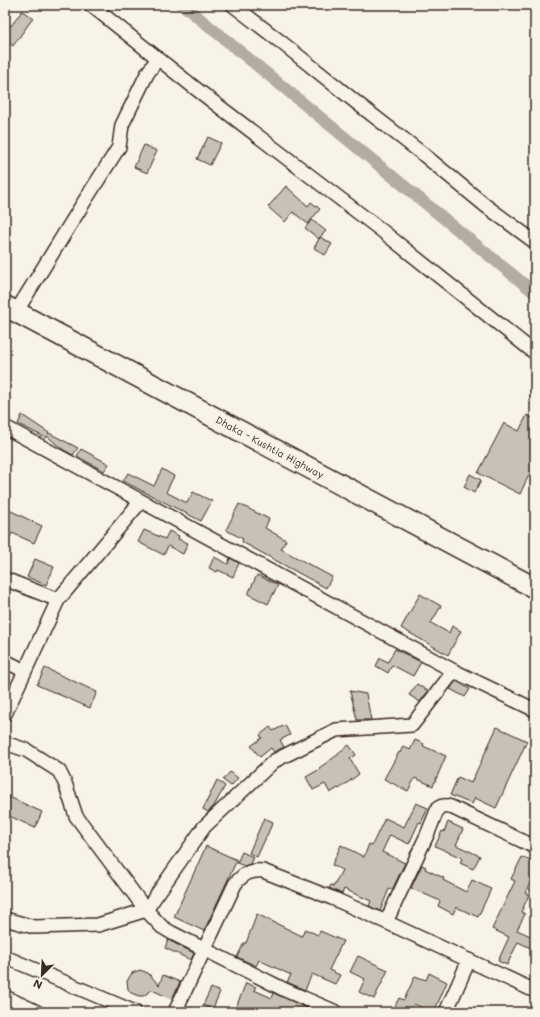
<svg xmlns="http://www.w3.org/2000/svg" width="540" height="1017" font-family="Mali,sans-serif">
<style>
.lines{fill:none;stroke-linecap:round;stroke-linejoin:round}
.canal{stroke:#b4aca0;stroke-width:12}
.building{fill:#c8c1b6;stroke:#3b2a1e}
.street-casing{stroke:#3b2a1e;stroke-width:16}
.primary-casing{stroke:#3b2a1e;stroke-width:23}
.street{stroke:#f7f3e8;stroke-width:13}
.primary{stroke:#f7f3e8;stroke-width:20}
.labels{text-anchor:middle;stroke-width:3;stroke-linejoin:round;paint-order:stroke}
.street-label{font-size:10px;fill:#3b2a1e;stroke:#f7f3e8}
</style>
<rect width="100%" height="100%" fill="#f7f3e8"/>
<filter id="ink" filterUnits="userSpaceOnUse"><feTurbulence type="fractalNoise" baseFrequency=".025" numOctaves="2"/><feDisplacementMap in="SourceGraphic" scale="8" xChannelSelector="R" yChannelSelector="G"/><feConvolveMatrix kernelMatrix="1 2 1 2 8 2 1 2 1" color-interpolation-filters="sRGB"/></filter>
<g filter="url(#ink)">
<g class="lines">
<!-- canal -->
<path class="canal" d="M183 5 535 293"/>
</g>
<!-- building -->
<path class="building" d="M22 11 33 18 13 46 5 40V21L11 26Z
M208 137 221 143 210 165 197 159Z
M144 145 157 151 147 173 134 167Z
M286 186 308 206 311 202 320 209 308 224 293 212 285 222 268 207Z
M312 220 326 231 320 237 332 244 325 255 314 248 320 237 319 239 305 228Z
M22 415 49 433 48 434 49 433 78 448 73 455 62 449 47 436 46 438 18 424Z
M527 415 535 419V478L529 475 520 494 478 473 504 423 519 431Z
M81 449 109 464 104 471 77 456Z
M162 469 174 476 166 492 187 503 193 492 212 501 201 521 123 481 128 473 154 486Z
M470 474 481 480 474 493 464 487Z
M239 504 269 519 265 528 286 540 281 549 332 577 326 588 242 542 243 539 226 530Z
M5 508 42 526 34 543 12 533 5 549Z
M144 530 165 539 169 531 179 536 178 539 188 543 183 554 168 546 164 555 138 542Z
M214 557 228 564 230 558 239 563 233 577 218 570 217 572 209 568Z
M35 559 54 567 46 585 27 577Z
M257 575 278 585 268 604 248 594Z
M420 594 441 606 431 623 449 633 452 626 461 631 448 655 401 628Z
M395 649 421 662 413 676 392 665 388 673 376 666 380 658 388 662Z
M45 668 97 692 90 708 37 685Z
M456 681 470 689 465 697 450 689Z
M417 684 428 691 420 702 409 695Z
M350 691 366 694 371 720H357Z
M285 725 290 735 280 740 284 747 274 752 271 748 260 757 251 746 262 738 260 735 270 727 273 731Z
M497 727 527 741 496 808 475 798 472 804 450 795 458 777 471 783Z
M415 740 424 744 423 746 446 756 433 786 415 778 408 791 384 779 399 752 400 753 403 746 410 750Z
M349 745 356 755 350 759 359 774 339 789 338 788 330 793 325 784 313 790 306 777 320 769 319 768 339 754 338 753Z
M230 772 238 778 231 786 223 780Z
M217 780 225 786 214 806 208 812 203 809Z
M5 795 42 812 35 828 5 814Z
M416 803 428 808 421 823 419 822 409 844 390 835 382 852 405 863 392 890 389 889 380 911 369 906 371 901 344 889 342 894 329 888 331 885 334 886 342 870 332 865 341 845 364 857 369 844 372 845 385 818 404 827Z
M264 818 273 822 257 857 249 853Z
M448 822 463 829 456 845 480 856 473 869 460 863 462 858 435 846 442 831 444 832Z
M206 846 237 860 204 931 174 917Z
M242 852 253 857 250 864 244 866 237 863Z
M522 857 535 863V873L525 893 529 895 521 912 525 914 517 930 535 938V950L518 942 507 965 498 961 509 937 492 929 515 881 511 879Z
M422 865 426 867 425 869 444 878 443 880 466 892 472 880 491 889 478 917 456 907 453 914 438 906 440 901 411 888Z
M257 914 302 936 305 929 318 935 320 931 343 941 329 970 340 975 335 984 312 974 305 990 287 982 291 975 259 960 256 966 237 957 244 943H246Z
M168 940 194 953 191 960 165 948Z
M358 956 388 970 374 999 359 992 365 979 350 972Z
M140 970 148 973 159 985 163 975 180 982 172 999 152 990 143 996H139L131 993 128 989 127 981 132 973Z
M429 973 447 982 434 1012H431L414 1004 411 1012H392L399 998 404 1000 415 976 426 980Z
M246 983 256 987 254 990 272 998 274 993 309 1009 308 1012H247L236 1007Z
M211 988 220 992 212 1010 203 1005Z"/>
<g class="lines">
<!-- street casing -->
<g class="street-casing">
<path id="street" d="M91 5 195 88 381 230 535 353
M233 5 286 46 357 103 424 155 486 206 535 242
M16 312 84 202 119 147 122 125 147 74 158 58
M5 427 454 671 535 710
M5 579 58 600
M5 661 25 671
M5 714 58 600 141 501
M5 743 26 750 59 771 65 783 76 816 146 910 162 927 172 933 285 990 336 1012
M5 919 34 927 98 925 146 910 204 827 274 761 336 730 412 725 454 671
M386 922 427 835 438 808C443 805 446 805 451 807L535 847
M5 957 135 1012
M5 997 37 1012
M175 1012 235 884C243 874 250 870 263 871L332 898 386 922 535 991
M446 1012 469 960"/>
</g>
<!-- primary casing -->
<g class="primary-casing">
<g id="primary">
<path id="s1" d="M5 306 535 588"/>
</g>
</g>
<!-- street -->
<use href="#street" class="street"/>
<!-- primary -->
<use href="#primary" class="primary"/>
</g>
</g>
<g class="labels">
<!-- street labels -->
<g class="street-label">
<text dy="4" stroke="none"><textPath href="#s1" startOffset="300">Dhaka - Kushtia Highway</textPath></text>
</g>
</g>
<!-- margin -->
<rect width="540" height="1017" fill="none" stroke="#f7f3e8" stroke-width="20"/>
<rect x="10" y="10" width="520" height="997" fill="none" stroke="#3b2a1e" stroke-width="1.5" filter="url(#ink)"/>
<!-- north arrow -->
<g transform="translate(42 975) rotate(204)" stroke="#f7f3e8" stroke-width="3" paint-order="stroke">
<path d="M0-3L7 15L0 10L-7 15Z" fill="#3b2a1e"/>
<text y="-6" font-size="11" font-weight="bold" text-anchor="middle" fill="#3b2a1e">N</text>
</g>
</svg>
